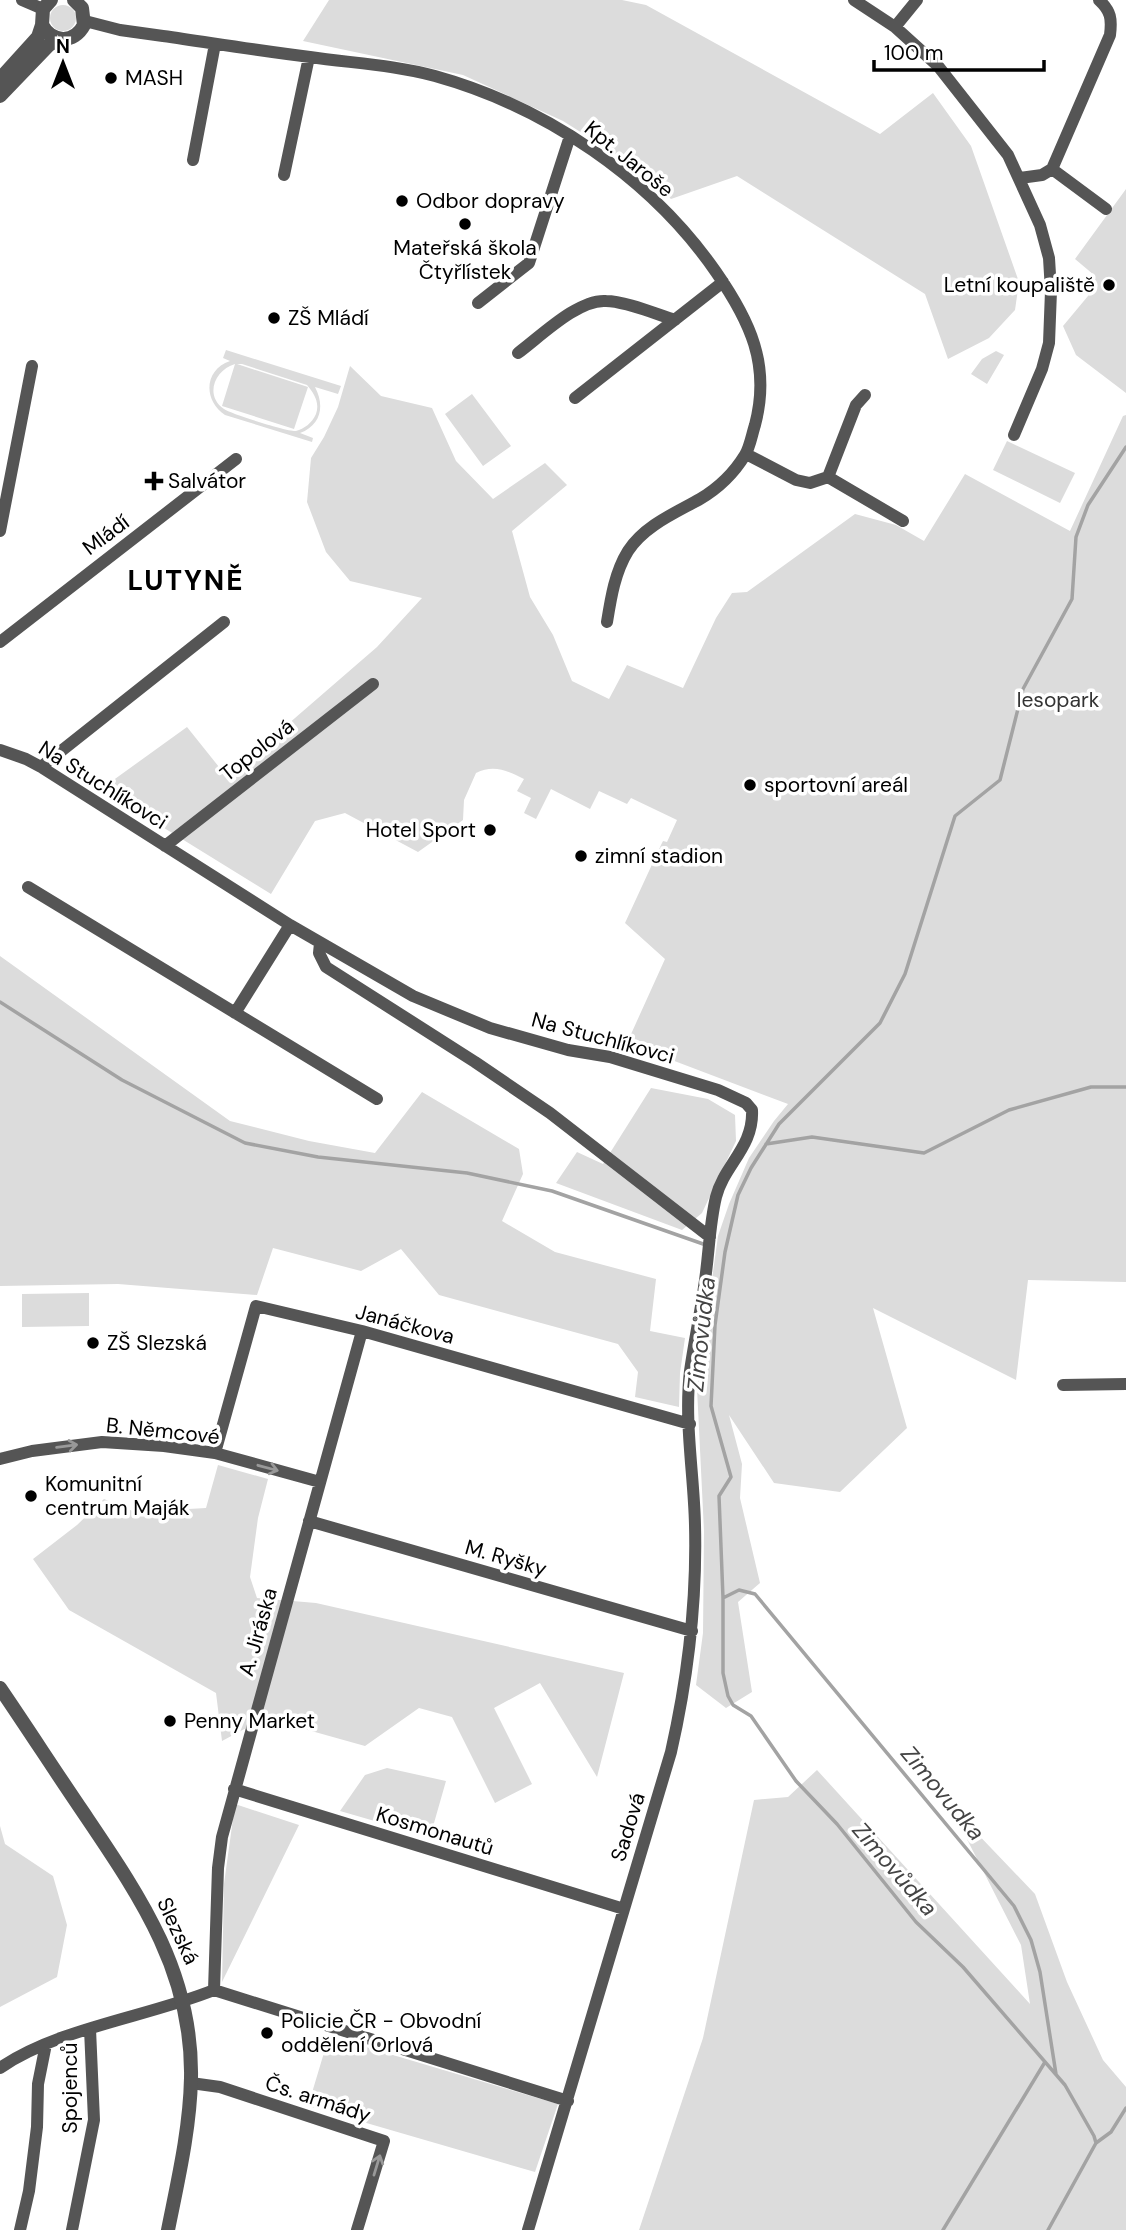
<svg xmlns="http://www.w3.org/2000/svg" width="1126" height="2230" font-family="'DM Sans',sans-serif">
<style>
.green{fill:#dcdcdc;fill-rule:evenodd}
.lines{fill:none;stroke-linecap:round;stroke-linejoin:round}
.stream{stroke:#a3a3a3;stroke-width:3.5}
.minor{stroke:#555;stroke-width:12}
.tertiary{stroke:#555;stroke-width:14}
.oneway{stroke:#999}
.poi-dot{fill:#000;stroke:#fff;stroke-width:2.5}
.labels{text-anchor:middle;stroke-width:7;stroke-linejoin:round;paint-order:stroke}
.poi-label{font-size:21px;fill:#000;stroke:#fff;text-anchor:start}
.street-label{font-size:21px;fill:#000;stroke:#fff}
.park-label{font-size:21px;fill:#333;stroke:#fff}
.water-label{font-size:23px;font-style:italic;fill:#444;stroke:#fff}
.district-label{font-size:28px;font-weight:bold;letter-spacing:2px;fill:#000;stroke:#fff}
</style>
<rect width="100%" height="100%" fill="#fff"/>
<!-- green -->
<path class="green" d="M329 0H622L646 5 880 134 933 93 971 146 1019 282 1015 310 989 338 948 359 925 294 737 176 671 199 625 160 563 121 463 75 303 41Z
M50 18a13 13 0 1 1 26 0a13 13 0 1 1-26 0Z
M1126 189V393L1076 355 1063 326 1088 296 1094 275 1075 259Z
M226 350 341 386 338 394 315 387C325 406 321 425 300 433L313 438 312 442 225 415C203 400 204 370 230 361L223 358ZM235 364 222 406 294 429 308 387 237 364H242L307 385C314 393 320 403 316 414 312 423 304 429 296 431 288 432 231 414 224 409 204 395 215 370 235 364Z
M996 351 1004 355 987 384 971 374 982 359Z
M350 366 381 396 432 408 456 461 493 499 545 463 567 485 512 531 530 597 553 635 572 681 609 699 627 665 683 688 716 618 732 593 747 592 855 514 896 525 924 541 965 474 1070 531 1123 416 1126 415V1282L1028 1280 1016 1380 873 1308 907 1428 840 1492 774 1483 729 1415 742 1464 740 1498 760 1583 738 1602 752 1692 726 1708 696 1685 703 1633 704 1531 697 1388 718 1236 729 1204 749 1158 774 1121 788 1104 627 1043 665 959 625 923 661 845 663 841 667 842 677 820 631 798 627 804 599 791 590 809 551 789 536 819 524 813 531 798 517 791 524 779C508 771 494 764 476 773L464 800 463 820 418 852 345 813 315 821 271 894 101 789 187 727 227 777 377 647 422 598 350 581 326 552 307 502 311 458 324 437 338 407Z
M472 394 511 446 483 466 445 414Z
M1007 441 1075 473 1060 503 993 470Z
M0 956 230 1121 309 1141 375 1153 422 1092 519 1149 523 1174 502 1221 555 1252 656 1279 650 1331 685 1338 680 1373 679 1407 635 1397 638 1372 618 1344 439 1295 401 1249 361 1271 273 1248 257 1295 118 1284 0 1286Z
M651 1088 708 1099 735 1115 736 1141 702 1213 682 1230 556 1183 577 1152 603 1164Z
M89 1293V1326L22 1327V1294Z
M218 1465 268 1479 258 1518 250 1577 257 1598 316 1603 624 1673 597 1777 540 1683 494 1708 532 1784 495 1803 452 1717 419 1708 365 1746 265 1718 222 1741 216 1693 69 1610 33 1559 77 1525 104 1499 135 1512 206 1508Z
M387 1768 446 1781 430 1837 340 1811 365 1775Z
M817 1770 1030 2004 1021 1945 949 1804 1035 1894 1067 1982 1103 2060 1126 2087V2230H639L703 2038 754 1800 788 1797Z
M235 1804 299 1825 222 1982 224 1884Z
M0 1826 5 1844 53 1876 67 1925 57 1977 0 2007Z
M329 2036 558 2104 535 2172 308 2106Z"/>
<g class="lines">
<!-- stream -->
<path class="stream" d="M0 1002 122 1080 245 1143 318 1157 467 1173 552 1191 706 1245
M766 1144 812 1137 924 1153 1009 1110 1091 1087H1126
M723 1598 739 1590 755 1594 1014 1906 1031 1940 1040 1972 1056 2074
M1096 2143 1111 2132 1126 2108
M943 2230 1045 2062
M1048 2230 1096 2143 1094 2136 1065 2085 963 1967 916 1922 837 1824 796 1781 751 1716 733 1705 728 1696 723 1673V1598L719 1496 731 1477 711 1406 715 1325 725 1252 738 1195 751 1168 779 1124 880 1023 905 974 955 816 1000 780 1023 689 1072 599 1076 537 1088 505 1126 447"/>
<!-- minor -->
<path class="minor" d="M22 0 43 9
M854 0 895 27 938 66 1008 155 1040 225 1049 258 1051 291 1049 343 1042 369 1014 435
M85 21 120 30 163 36C212 43 261 51 310 57 351 63 395 65 435 76 546 107 651 178 716 272 750 321 771 365 755 425 752 434 750 447 745 455 734 473 717 489 700 499 675 513 644 526 628 551 615 572 611 597 607 622
M895 27 917 0
M193 160 215 44
M1052 169 1106 209
M284 175 309 57
M1020 178 1042 175 1052 169 1110 35C1112 19 1111 11 1099 0
M478 303 529 263 570 136
M518 353C541 336 578 299 606 301 625 301 656 314 675 320
M575 398 723 282
M746 454 796 480 810 483 828 477 856 405 865 395
M828 477 903 521
M0 531 32 366
M0 642 236 459
M0 750 26 759 41 767 290 925 413 996 490 1028 568 1050 610 1057 718 1090 746 1103 752 1110C754 1147 724 1165 716 1197 709 1226 709 1257 704 1287 700 1315 694 1343 690 1371 684 1422 694 1475 695 1525 697 1603 688 1677 671 1752L528 2230
M41 767 224 622
M165 846 373 684
M28 887 377 1099
M320 943 319 953 326 967 475 1062 550 1113 710 1237
M235 1013 290 925
M1063 1385 1126 1384
M215 1453 256 1306 362 1331 690 1424
M0 1459 32 1451 102 1442 164 1446 215 1453 320 1482
M309 1521 692 1631
M234 1789 624 1909
M214 1990 218 1868 222 1837 362 1331
M0 2068C58 2028 147 2017 214 1990L568 2101
M191 2083 220 2087 384 2141 357 2230
M20 2230 29 2191 37 2127 38 2084 46 2044
M72 2230 94 2120 90 2029"/>
<!-- tertiary -->
<path class="tertiary" d="M51 0 43 9 42 25C52 43 74 44 84 25L82 8 74 0
M0 79 38 37 42 25
M0 96 49 45 59 39
M0 1688C28 1729 55 1771 83 1812 139 1895 193 1972 191 2078 190 2129 178 2180 168 2230"/>
</g>
<!-- one-way arrows -->
<defs><path id="oneway-shaft" d="M-6 0H5M1.5-3L5.5 0L1.5 3" fill="none" stroke-width="1.6" stroke-linecap="round" stroke-linejoin="round" transform="scale(1.75)"/></defs>
<g class="oneway">
<use href="#oneway-shaft" transform="translate(67 1446) rotate(-7)"/>
<use href="#oneway-shaft" transform="translate(268 1468) rotate(15)"/>
<use href="#oneway-shaft" transform="translate(377 2165) rotate(-73)"/>
</g>
<!-- markers -->
<g class="poi-dot">
<circle cx="111" cy="78" r="7"/>
<circle cx="402" cy="201" r="7"/>
<circle cx="465" cy="224" r="7"/>
<circle cx="1109" cy="285" r="7"/>
<circle cx="274" cy="318" r="7"/>
<path d="M150.5 470.5h7v7h7v7h-7v7h-7v-7h-7v-7h7z"/>
<circle cx="750" cy="785" r="7"/>
<circle cx="490" cy="830" r="7"/>
<circle cx="581" cy="856" r="7"/>
<circle cx="93" cy="1343" r="7"/>
<circle cx="31" cy="1496" r="7"/>
<circle cx="170" cy="1721" r="7"/>
<circle cx="267" cy="2033" r="7"/>
</g>
<g class="labels">
<!-- poi labels -->
<g class="poi-label">
<text x="125" y="85">MASH</text>
<text x="416" y="208">Odbor dopravy</text>
<text x="465" y="255" text-anchor="middle">Mateřská škola<tspan x="465" dy="24">Čtyřlístek</tspan></text>
<text x="1095" y="292" text-anchor="end">Letní koupaliště</text>
<text x="288" y="325">ZŠ Mládí</text>
<text x="168" y="488">Salvátor</text>
<text x="764" y="792">sportovní areál</text>
<text x="476" y="837" text-anchor="end">Hotel Sport</text>
<text x="595" y="863">zimní stadion</text>
<text x="107" y="1350">ZŠ Slezská</text>
<text x="45" y="1491">Komunitní<tspan x="45" dy="24">centrum Maják</tspan></text>
<text x="184" y="1728">Penny Market</text>
<text x="281" y="2028">Policie ČR - Obvodní<tspan x="281" dy="24">oddělení Orlová</tspan></text>
</g>
<!-- street labels -->
<g class="street-label">
<text transform="translate(629 159) rotate(39)" y="7">Kpt. Jaroše</text>
<text transform="translate(106 535) rotate(-37)" y="7">Mládí</text>
<text transform="translate(257 750) rotate(-38)" y="7">Topolová</text>
<text transform="translate(103 785) rotate(32)" y="7">Na Stuchlíkovci</text>
<text transform="translate(603 1038) rotate(15)" y="7">Na Stuchlíkovci</text>
<text transform="translate(405 1324) rotate(15)" y="7">Janáčkova</text>
<text transform="translate(163 1431) rotate(6)" y="7">B. Němcové</text>
<text transform="translate(506 1558) rotate(16)" y="7">M. Ryšky</text>
<text transform="translate(258 1632) rotate(-74)" y="7">A. Jiráska</text>
<text transform="translate(628 1827) rotate(-73)" y="7">Sadová</text>
<text transform="translate(435 1831) rotate(17)" y="7">Kosmonautů</text>
<text transform="translate(178 1931) rotate(65)" y="7">Slezská</text>
<text transform="translate(70 2088) rotate(-90)" y="7">Spojenců</text>
<text transform="translate(318 2099) rotate(18)" y="7">Čs. armády</text>
</g>
<!-- park labels -->
<g class="park-label">
<text x="1058" y="707">lesopark</text>
</g>
<!-- water labels -->
<g class="water-label">
<text transform="translate(701 1334) rotate(-84)" y="8">Zimovůdka</text>
<text transform="translate(943 1793) rotate(50)" y="8">Zimovudka</text>
<text transform="translate(895 1869) rotate(49)" y="8">Zimovůdka</text>
</g>
<!-- district labels -->
<g class="district-label">
<text x="186" y="590">LUTYNĚ</text>
</g>
</g>
<!-- north arrow -->
<g transform="translate(63 63)" stroke="#ffffff" stroke-width="5" paint-order="stroke">
<path d="M0-5L12 26L0 18L-12 26Z" fill="#000000"/>
<text y="-10" font-size="19" font-weight="bold" text-anchor="middle" fill="#000000">N</text>
</g>
<!-- scale -->
<path d="M874 60v10h170v-10" fill="none" stroke="#000000" stroke-width="3.5"/>
<text x="884" y="60" font-size="21" fill="#000000" stroke="#ffffff" stroke-width="5" paint-order="stroke">100 m</text>
</svg>
